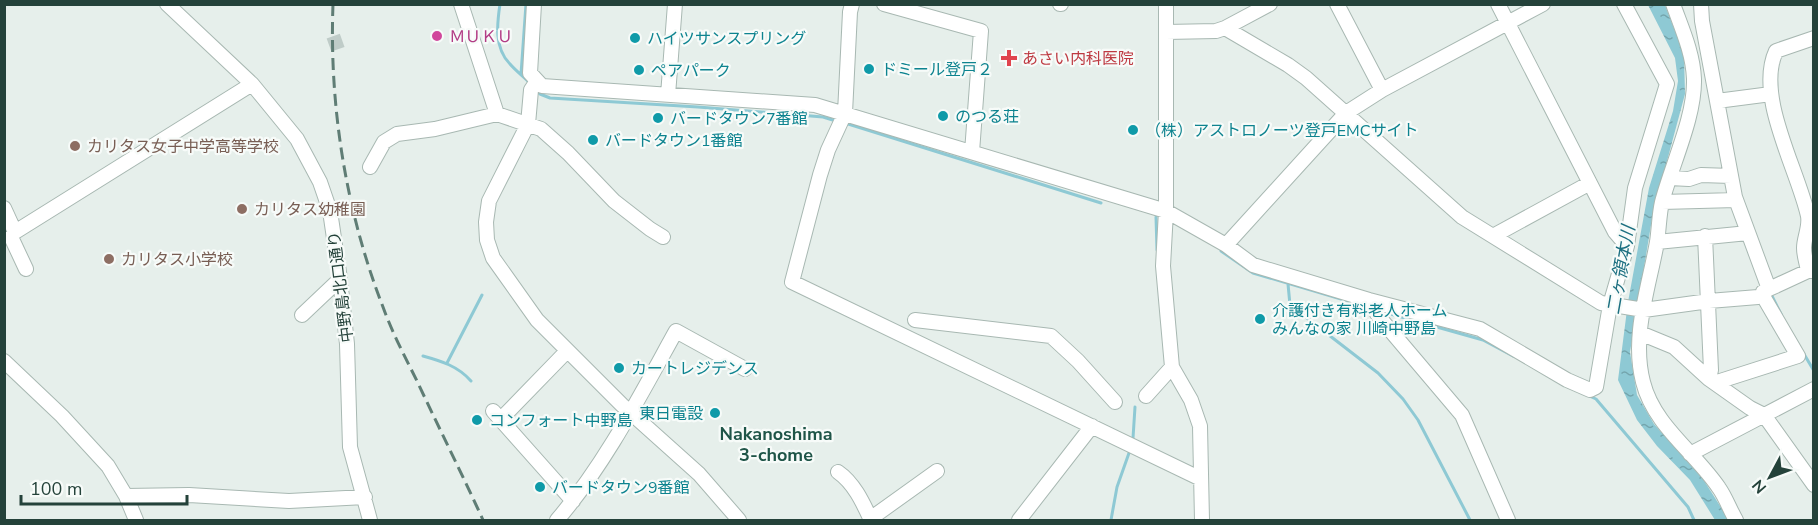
<svg xmlns="http://www.w3.org/2000/svg" width="1818" height="525" font-family="'Nunito Sans','Noto Sans JP',sans-serif">
<style>
.water{fill:url(#water-ripples)}
.lines{fill:none;stroke-linecap:round;stroke-linejoin:round}
.stream{stroke:#8ec9d4;stroke-width:3}
.minor-tunnel{stroke:#bfccc8;stroke-width:14;stroke-dasharray:14 7;stroke-linecap:butt}
.minor-casing{stroke:#a8b8b2;stroke-width:16}
.minor{stroke:#fff;stroke-width:14}
.rail{stroke:#5f7d75;stroke-width:3;stroke-dasharray:12 6;stroke-linecap:butt}
.hotel-dot{fill:#d1479c;stroke:#f7fbf9;stroke-width:2}
.culture-dot{fill:#0f9aa8;stroke:#f7fbf9;stroke-width:2}
.health-dot{fill:#e0444e;stroke:#f7fbf9;stroke-width:2}
.education-dot{fill:#8d6e63;stroke:#f7fbf9;stroke-width:2}
.labels{text-anchor:middle;stroke-width:4.5;stroke-linejoin:round;paint-order:stroke}
.hotel-label{font-size:16px;fill:#b23c85;stroke:#f7fbf9;text-anchor:start}
.culture-label{font-size:16px;fill:#0d838f;stroke:#f7fbf9;text-anchor:start}
.health-label{font-size:16px;fill:#be3a42;stroke:#f7fbf9;text-anchor:start}
.education-label{font-size:16px;fill:#785e54;stroke:#f7fbf9;text-anchor:start}
.street-label{font-size:16px;fill:#24423a;stroke:#f7fbf9}
.water-label{font-size:18px;font-style:italic;fill:#1c6f80;stroke:#f7fbf9}
.neighbourhood-label{font-size:18px;font-weight:bold;fill:#1f5548;stroke:#f7fbf9}
</style>
<defs>
<pattern id="water-ripples" width="26" height="14" patternUnits="userSpaceOnUse" patternTransform="scale(1.5)"><rect width="26" height="14" fill="#8ec9d4"/><path d="M2 4q2-2 4 0t4 0M15 11q2-2 4 0t4 0" fill="none" stroke="#74a5ad"/></pattern>
</defs>
<rect width="100%" height="100%" fill="#e6efeb"/>
<!-- water -->
<path class="water" d="M1648 5H1665L1684 54 1685 94 1653 213 1630 352 1637 395 1654 424 1703 479 1729 520H1715L1690 480 1657 446 1637 420 1618 380 1628 302 1649 188 1673 111 1678 81 1675 58Z"/>
<g class="lines">
<!-- stream -->
<path class="stream" d="M500 4C497 24 494 48 510 64 516 71 524 77 531 84
M521 74 526 4
M535 89 540 94 550 98 698 107 823 117 836 121
M845 123 1101 203
M1156 217 1157 250
M1221 251 1253 273 1368 307
M1288 284 1290 305 1378 373 1403 399 1418 420 1470 520
M1771 294 1781 314
M1380 311 1483 340 1513 356
M1804 354 1814 371
M423 356C441 361 458 366 471 381
M447 363 482 295
M1585 394 1596 399 1688 507 1694 520
M1133 438 1135 407
M1111 520 1117 487 1129 453"/>
<!-- minor-tunnel -->
<path class="minor-tunnel" d="M329 45 343 40"/>
<!-- minor casing -->
<g class="minor-casing">
<path id="minor" d="M167 4 252 84 297 139 320 182 330 211 340 279 347 344 350 447 370 520
M461 4 497 114 541 129 568 153 614 201 650 229 663 237
M534 4 530 73 542 86 815 105 1166 211V4
M852 4 850 12 845 113 828 150 820 175 792 282 1201 479
M884 4 981 31 972 152
M1060 4H1061
M1337 4 1382 90
M1498 4 1615 232 1627 246
M1673 4C1682 29 1693 53 1694 79 1695 117 1672 164 1662 202 1659 215 1659 229 1657 242 1649 287 1631 336 1643 382 1654 426 1695 452 1719 488 1726 498 1730 510 1736 520
M1701 4 1702 21 1735 197 1769 289
M1225 28 1288 65 1306 78 1462 217 1601 303 1644 310 1709 301 1758 297 1763 296V292L1769 289 1808 271H1814
M1166 32 1216 31 1225 28 1270 4
M537 81 531 90 528 124 489 201 486 222 487 240 493 258 537 320 622 405 699 474 739 520
M668 95 675 4
M1717 101 1771 94
M370 167 384 142 397 134 435 129 497 114
M1670 178 1689 179 1701 175 1731 176
M1662 202 1736 200
M4 208 15 232
M1493 236 1590 183
M1705 236 1711 370 1709 379
M1657 242 1748 233
M1226 245 1346 113 1382 90 1543 4
M26 269 11 237 15 232 252 84
M1808 271C1807 264 1804 256 1804 248 1804 238 1810 227 1808 216 1798 170 1755 96 1776 51L1814 38
M1369 300 1379 317 1462 415 1508 520
M302 315 340 279
M915 320 1051 336 1078 361 1115 402
M1640 333 1674 347 1709 379 1750 408 1764 415 1814 485
M4 361 62 416 108 466 126 496 136 520
M1717 382 1798 356 1763 296
M1146 396 1172 367
M493 411 573 501
M500 420 567 351
M1690 454 1814 389
M838 472C854 483 863 503 871 520
M126 496 189 495 289 501 365 497
M870 519 937 471
M557 520C604 466 641 394 676 331L745 369
M1019 520 1092 426
M1202 520 1200 426 1191 400 1172 367 1163 266 1166 211 1226 245 1253 265 1369 300 1480 329 1567 380 1590 390 1596 387 1610 305 1627 246 1635 188 1667 84 1624 4"/>
</g>
<!-- minor -->
<use href="#minor" class="minor"/>
<!-- rail -->
<path class="rail" d="M333 4C329 106 346 212 383 307 392 332 405 357 417 381 439 428 462 474 483 520"/>
</g>
<!-- markers -->
<circle class="hotel-dot" cx="437" cy="36" r="6"/>
<g class="culture-dot">
<circle cx="635" cy="38" r="6"/>
<circle cx="869" cy="69" r="6"/>
<circle cx="639" cy="70" r="6"/>
<circle cx="943" cy="116" r="6"/>
<circle cx="658" cy="118" r="6"/>
<circle cx="1133" cy="130" r="6"/>
<circle cx="593" cy="140" r="6"/>
<circle cx="1260" cy="319" r="6"/>
<circle cx="619" cy="368" r="6"/>
<circle cx="715" cy="413" r="6"/>
<circle cx="477" cy="420" r="6"/>
<circle cx="540" cy="487" r="6"/>
</g>
<path class="health-dot" d="M1006 49h6v6h6v6h-6v6h-6v-6h-6v-6h6z"/>
<g class="education-dot">
<circle cx="75" cy="146" r="6"/>
<circle cx="242" cy="209" r="6"/>
<circle cx="109" cy="259" r="6"/>
</g>
<g class="labels">
<!-- hotel labels -->
<g class="hotel-label">
<text x="449" y="42">ＭＵＫＵ</text>
</g>
<!-- culture labels -->
<g class="culture-label">
<text x="647" y="44">ハイツサンスプリング</text>
<text x="881" y="75">ドミール登戸２</text>
<text x="651" y="76">ペアパーク</text>
<text x="955" y="122">のつる荘</text>
<text x="670" y="124">バードタウン7番館</text>
<text x="1145" y="136">（株）アストロノーツ登戸EMCサイト</text>
<text x="605" y="146">バードタウン1番館</text>
<text x="1272" y="316">介護付き有料老人ホーム<tspan x="1272" dy="18">みんなの家 川崎中野島</tspan></text>
<text x="631" y="374">カートレジデンス</text>
<text x="703" y="419" text-anchor="end">東日電設</text>
<text x="489" y="426">コンフォート中野島</text>
<text x="552" y="493">バードタウン9番館</text>
</g>
<!-- health labels -->
<g class="health-label">
<text x="1022" y="64">あさい内科医院</text>
</g>
<!-- education labels -->
<g class="education-label">
<text x="87" y="152">カリタス女子中学高等学校</text>
<text x="254" y="215">カリタス幼稚園</text>
<text x="121" y="265">カリタス小学校</text>
</g>
<!-- street labels -->
<g class="street-label">
<text transform="translate(340 287) rotate(-97)" y="6">中野島北口通り</text>
</g>
<!-- water labels -->
<g class="water-label">
<text transform="translate(1621 270) rotate(-80)" y="6">二ヶ領本川</text>
</g>
<!-- neighbourhood labels -->
<g class="neighbourhood-label">
<text x="776" y="440">Nakanoshima<tspan x="776" dy="21">3-chome</tspan></text>
</g>
</g>
<!-- border -->
<rect width="1818" height="525" fill="none" stroke="#24423a" stroke-width="12"/>
<!-- north arrow -->
<g transform="translate(1770 477) rotate(229)" stroke="#f7fbf9" stroke-width="4.5" paint-order="stroke">
<path d="M0-4.5L10 22L0 15L-10 22Z" fill="#24423a"/>
<text y="-9" font-size="16" font-weight="bold" text-anchor="middle" fill="#24423a">N</text>
</g>
<!-- scale -->
<path d="M21 495v9h166v-9" fill="none" stroke="#24423a" stroke-width="3"/>
<text x="30" y="495" font-size="18" fill="#24423a" stroke="#f7fbf9" stroke-width="4.5" paint-order="stroke">100 m</text>
</svg>
